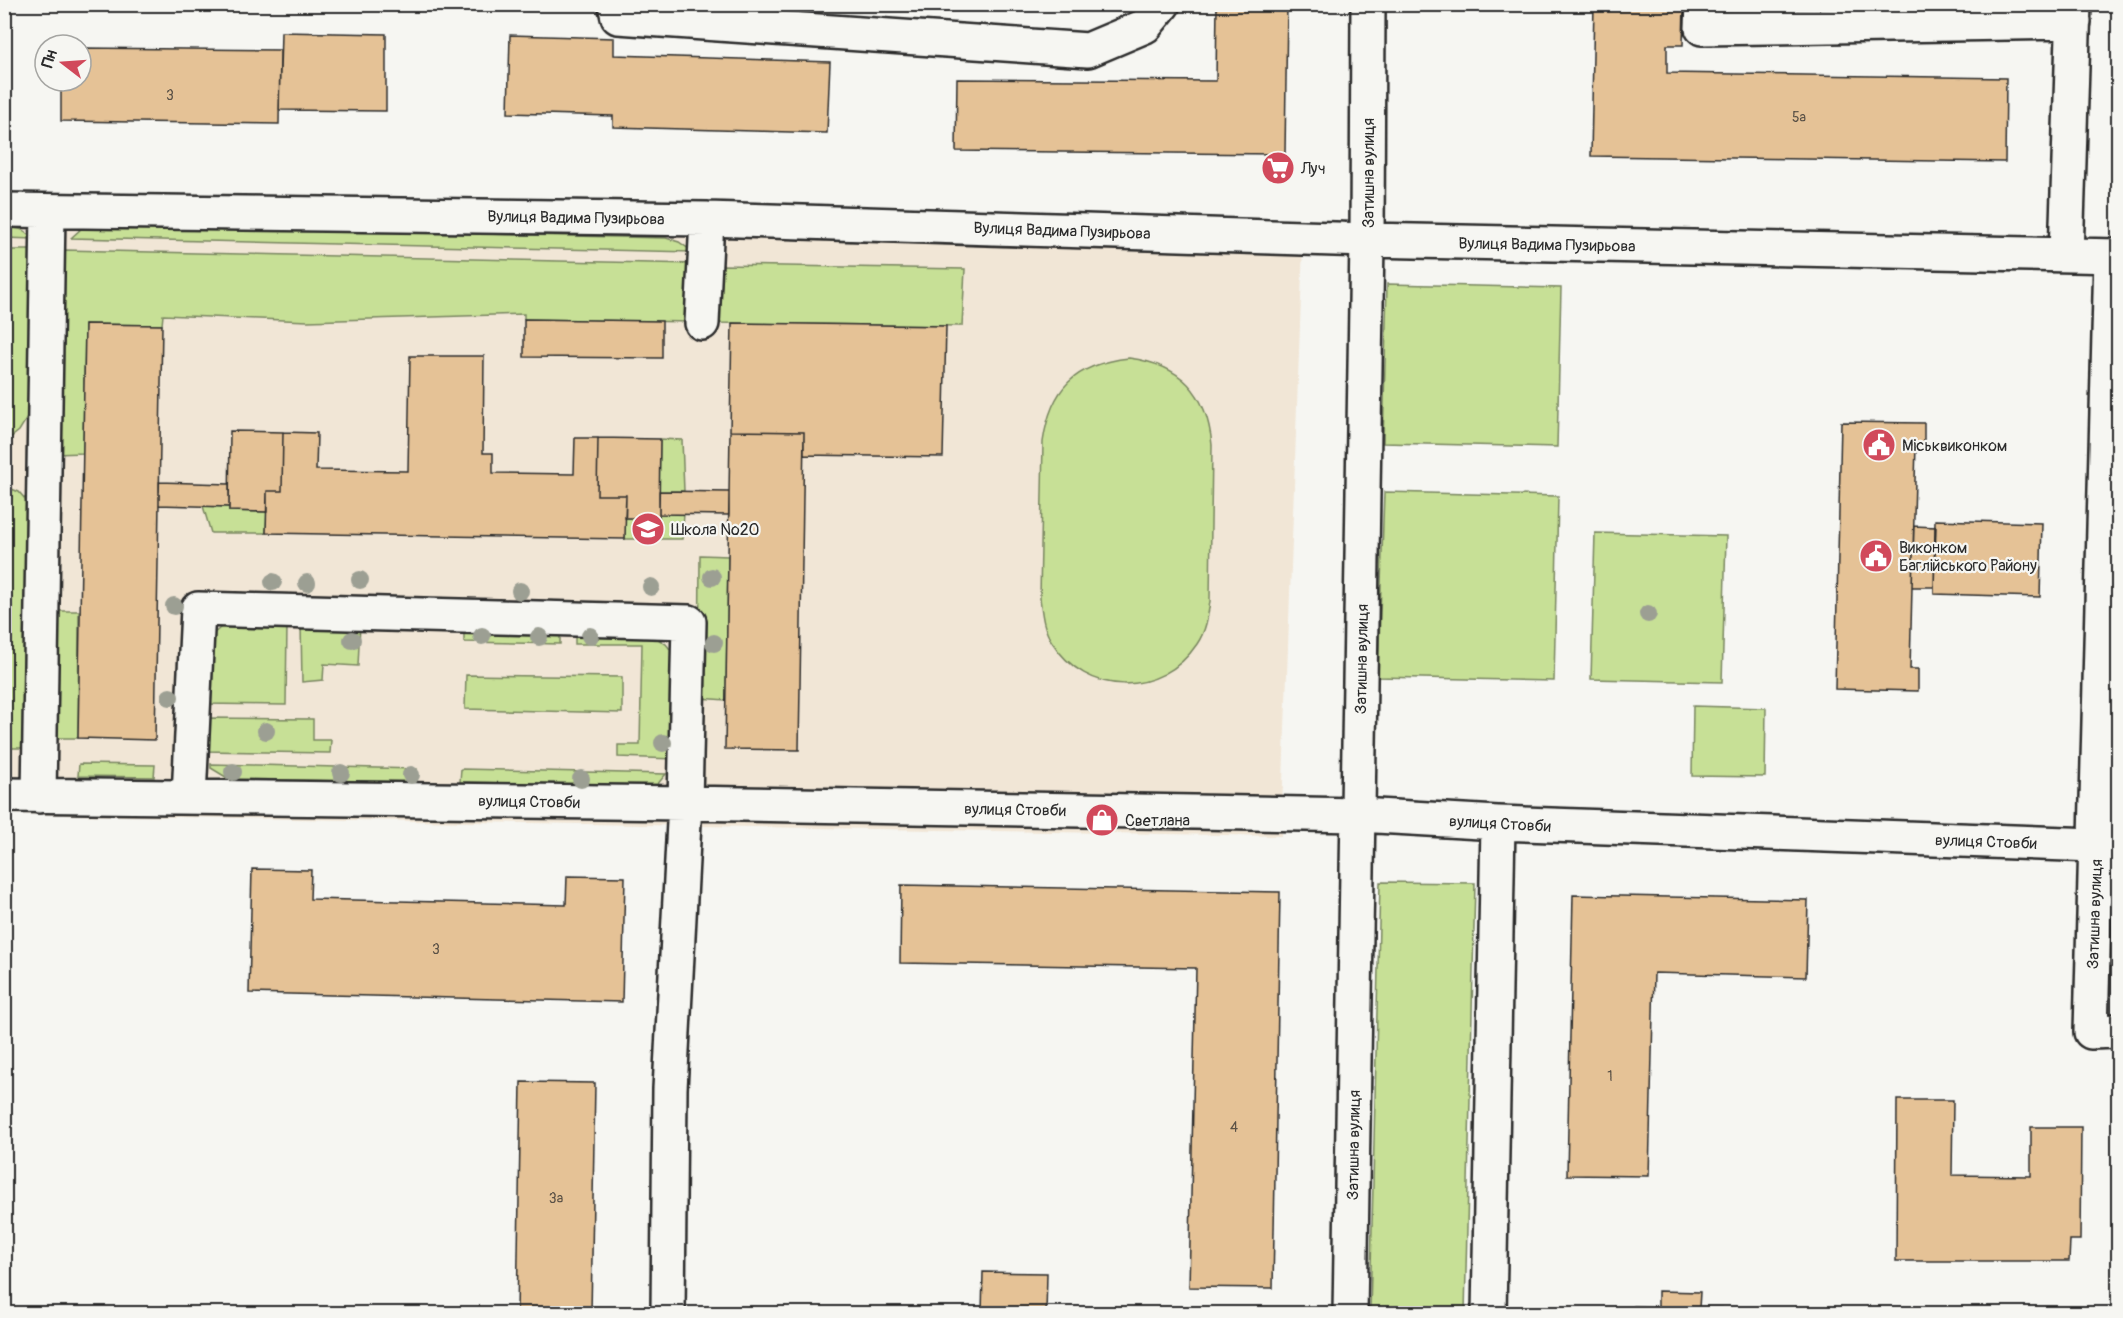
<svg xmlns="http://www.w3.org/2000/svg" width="2123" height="1318" font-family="Pangolin,sans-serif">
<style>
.built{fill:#f1e6d6}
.green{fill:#c7e096;stroke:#798660;stroke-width:1.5}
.building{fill:#e5c296;stroke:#2b2b2b;stroke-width:1.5}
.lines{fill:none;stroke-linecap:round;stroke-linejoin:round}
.minor-casing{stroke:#2b2b2b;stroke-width:38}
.path{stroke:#2b2b2b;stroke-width:4;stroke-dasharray:4.5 4.5;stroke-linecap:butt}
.minor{stroke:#f6f6f2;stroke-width:33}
.tree{fill:#9c9f93}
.labels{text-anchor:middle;stroke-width:4.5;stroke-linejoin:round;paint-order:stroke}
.number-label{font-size:14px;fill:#5a5146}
.poi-label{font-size:16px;fill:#2b2b2b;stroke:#f6f6f2;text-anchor:start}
.street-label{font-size:16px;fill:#2b2b2b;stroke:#f6f6f2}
</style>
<rect width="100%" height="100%" fill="#f6f6f2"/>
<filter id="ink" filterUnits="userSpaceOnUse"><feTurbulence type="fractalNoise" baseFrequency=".0167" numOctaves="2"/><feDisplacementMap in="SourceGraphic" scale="12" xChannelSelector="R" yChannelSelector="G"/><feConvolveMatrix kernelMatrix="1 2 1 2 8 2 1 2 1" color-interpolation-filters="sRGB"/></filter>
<g filter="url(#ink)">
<!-- built -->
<path class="built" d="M5 218 1303 245 1281 836 5 814Z"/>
<!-- green -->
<path class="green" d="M99 226 666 238 679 242 693 252 71 238 81 229Z
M5 228C18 228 24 228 33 239L5 238Z
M5 250H38L35 405 19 431 5 442Z
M63 250 697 264 692 322 524 319V314L308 321 163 315 162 325 85 324 83 453 55 454Z
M717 265 965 269 962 326 715 323Z
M1387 284 1561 288 1557 447 1383 443Z
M1129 358C1181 365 1207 392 1212 445L1210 601C1208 616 1206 631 1197 644 1161 698 1086 697 1052 642 1043 629 1042 613 1040 598L1043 442C1051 388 1075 364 1129 358Z
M660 439 682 440 684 491H659Z
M4 486 19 492 31 506 30 748H5Z
M1384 492 1558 496 1554 681 1378 677Z
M203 506 229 507V511L267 512 266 533H211Z
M659 514H684L682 539H625V518H658Z
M1595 533 1726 536 1722 682 1591 679Z
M700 555 728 556 726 700 699 698Z
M53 611H79L78 738H50Z
M229 623H287L286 705 204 704 211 636 220 628Z
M301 624H360L358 666 324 664 323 680 302 682Z
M464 626 560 628V644L464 642Z
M575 628 650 634 666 644 673 653 675 759 618 757V745H640L642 644H575Z
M466 675 622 677V713L465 709Z
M1693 706 1766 708 1765 777 1692 776Z
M204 718 313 719V740H331L330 753 203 751Z
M79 764 155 765 154 777 78 776Z
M211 764 417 769V782L229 779 211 768Z
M461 769 666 774 656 786 460 782Z
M1380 882 1475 883 1465 1313H1370Z"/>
<!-- building -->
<path class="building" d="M1217 4H1287L1285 154 956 151 957 79 1216 81Z
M1594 4H1684L1683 45H1667V73L2006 78 2005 162 1591 156Z
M281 32 386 34V111L279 110Z
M510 35 614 38V55L830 62 827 133 613 127V116L508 113Z
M81 48 280 50 279 124 61 121V81H81Z
M524 319 662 321V358L524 357Z
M732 323 946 326 943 457 804 455V432L730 431Z
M85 324 162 325 155 740 78 738Z
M410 356H484L483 453H493V473L574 474 575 438H598L597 495H626L625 539 266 533 267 491H282L283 432 317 433 316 470 408 471Z
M1841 422 1924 423V445H1916L1912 587 1910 669H1918V691L1835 689Z
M230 431 283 432 282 491H267V512L229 511Z
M730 431 804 432 799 750 725 749Z
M598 438 660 439 659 518H625L626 495H597Z
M159 482 229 484V507L159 505Z
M659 491 729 492V515L659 514Z
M1935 520 2042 523 2040 597 1934 594Z
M1914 526 1936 527 1934 587H1912Z
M252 869 311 870 310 899 566 905 567 876 625 877 622 1002 249 993Z
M901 885 1280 892 1273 1288 1189 1287 1196 968 900 963Z
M1573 895 1808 900 1806 977 1654 973 1649 1176 1567 1175Z
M521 1082 595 1083 591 1314H517Z
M1897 1100H1953L1952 1175 2031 1176V1127H2081L2080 1240H2070L2069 1261H1896Z
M983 1272 1047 1273 1046 1314H982Z
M1658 1291 1700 1292 1699 1308H1722V1314H1633L1634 1306 1658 1307Z"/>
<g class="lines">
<!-- minor casing -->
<g class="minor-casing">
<path id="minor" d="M615 4 618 17 1088 50 1145 26 1163 4
M1703 4 1702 28 2074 22
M4 210 707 219 1367 240 2118 256
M2066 255 2074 4
M2111 256 2091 1032 2118 1031
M702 323 707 219
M4 795 685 803 1359 815 1498 823 2096 845
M39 796 48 211
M189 797 198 609 689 622 685 803 670 1089 668 1314
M1350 1314 1367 240 1368 4
M1489 1314 1498 823"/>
</g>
<!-- path -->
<path class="path" d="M4 292 8 282"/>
<!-- minor -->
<use href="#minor" class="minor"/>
</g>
<!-- trees -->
<g class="tree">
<circle cx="712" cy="577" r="9"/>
<circle cx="360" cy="580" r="9"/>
<circle cx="273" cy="582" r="9"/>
<circle cx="307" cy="583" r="9"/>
<circle cx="651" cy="587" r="9"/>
<circle cx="520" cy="591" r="9"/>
<circle cx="174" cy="606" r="9"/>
<circle cx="1648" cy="614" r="9"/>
<circle cx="482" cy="636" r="9"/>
<circle cx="590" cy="636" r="9"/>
<circle cx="539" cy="637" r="9"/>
<circle cx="352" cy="640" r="9"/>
<circle cx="714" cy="643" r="9"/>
<circle cx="170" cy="697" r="9"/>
<circle cx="266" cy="731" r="9"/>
<circle cx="663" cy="743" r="9"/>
<circle cx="233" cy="772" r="9"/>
<circle cx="341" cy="773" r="9"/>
<circle cx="411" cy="775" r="9"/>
<circle cx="581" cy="779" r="9"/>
</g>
</g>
<!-- icons -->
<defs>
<g id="supermarket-disc" transform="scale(1.725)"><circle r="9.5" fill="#d1495b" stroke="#f6f6f2"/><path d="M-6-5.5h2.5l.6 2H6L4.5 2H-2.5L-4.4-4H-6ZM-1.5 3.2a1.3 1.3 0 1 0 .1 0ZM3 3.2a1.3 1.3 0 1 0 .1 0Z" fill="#fff"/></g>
<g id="civic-disc" transform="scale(1.725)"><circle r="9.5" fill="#d1495b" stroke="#f6f6f2"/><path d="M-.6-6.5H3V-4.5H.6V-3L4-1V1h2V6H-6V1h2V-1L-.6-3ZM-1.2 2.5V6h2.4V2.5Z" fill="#fff"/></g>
<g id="school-disc" transform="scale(1.725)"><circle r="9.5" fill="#d1495b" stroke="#f6f6f2"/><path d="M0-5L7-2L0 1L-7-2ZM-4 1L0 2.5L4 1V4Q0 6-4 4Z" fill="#fff"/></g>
<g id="shop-disc" transform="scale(1.725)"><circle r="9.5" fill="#d1495b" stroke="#f6f6f2"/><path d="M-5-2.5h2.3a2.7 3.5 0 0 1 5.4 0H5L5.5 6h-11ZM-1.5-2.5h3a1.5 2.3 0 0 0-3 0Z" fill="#fff"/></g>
</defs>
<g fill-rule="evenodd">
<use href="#supermarket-disc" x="1278" y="168"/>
<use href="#civic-disc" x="1879" y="445"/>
<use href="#school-disc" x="648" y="529"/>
<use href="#civic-disc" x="1876" y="556"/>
<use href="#shop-disc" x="1102" y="820"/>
</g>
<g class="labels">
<!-- number labels -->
<g class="number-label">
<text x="170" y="100">3</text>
<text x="1799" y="122">5а</text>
<text x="436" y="954">3</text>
<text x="1610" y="1081">1</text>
<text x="1234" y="1132">4</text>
<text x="556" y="1203">3а</text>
</g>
<!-- poi labels -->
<g class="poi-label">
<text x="1301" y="174">Луч</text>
<text x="1902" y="451">Міськвиконком</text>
<text x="671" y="535">Школа №20</text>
<text x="1899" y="553">Виконком<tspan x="1899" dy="18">Баглійського Району</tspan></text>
<text x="1125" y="826">Светлана</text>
</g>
<!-- street labels -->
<g class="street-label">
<text transform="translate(1368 173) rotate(-90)" y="6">Затишна вулиця</text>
<text transform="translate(576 217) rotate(1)" y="6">Вулиця Вадима Пузирьова</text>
<text transform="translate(1062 230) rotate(2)" y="6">Вулиця Вадима Пузирьова</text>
<text transform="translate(1547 244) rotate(1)" y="6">Вулиця Вадима Пузирьова</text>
<text transform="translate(1361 659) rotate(-89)" y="6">Затишна вулиця</text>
<text transform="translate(529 801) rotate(1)" y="6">вулиця Стовби</text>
<text transform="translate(1015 809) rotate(1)" y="6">вулиця Стовби</text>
<text transform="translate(1500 823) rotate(3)" y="6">вулиця Стовби</text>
<text transform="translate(1986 841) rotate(2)" y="6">вулиця Стовби</text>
<text transform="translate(2094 914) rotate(-88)" y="6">Затишна вулиця</text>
<text transform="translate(1353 1145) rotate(-89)" y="6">Затишна вулиця</text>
</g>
</g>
<!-- margin -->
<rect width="2123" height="1318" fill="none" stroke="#f6f6f2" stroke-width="24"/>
<rect x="12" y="12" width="2099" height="1294" fill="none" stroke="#2b2b2b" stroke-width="2" filter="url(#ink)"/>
<!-- north arrow -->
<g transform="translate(63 63) rotate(287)"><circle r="28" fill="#f6f6f2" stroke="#a5a5a2" stroke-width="1.5"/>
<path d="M0-4.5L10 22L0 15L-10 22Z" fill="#d1495b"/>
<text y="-9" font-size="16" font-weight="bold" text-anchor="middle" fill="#2b2b2b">Пн</text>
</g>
</svg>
